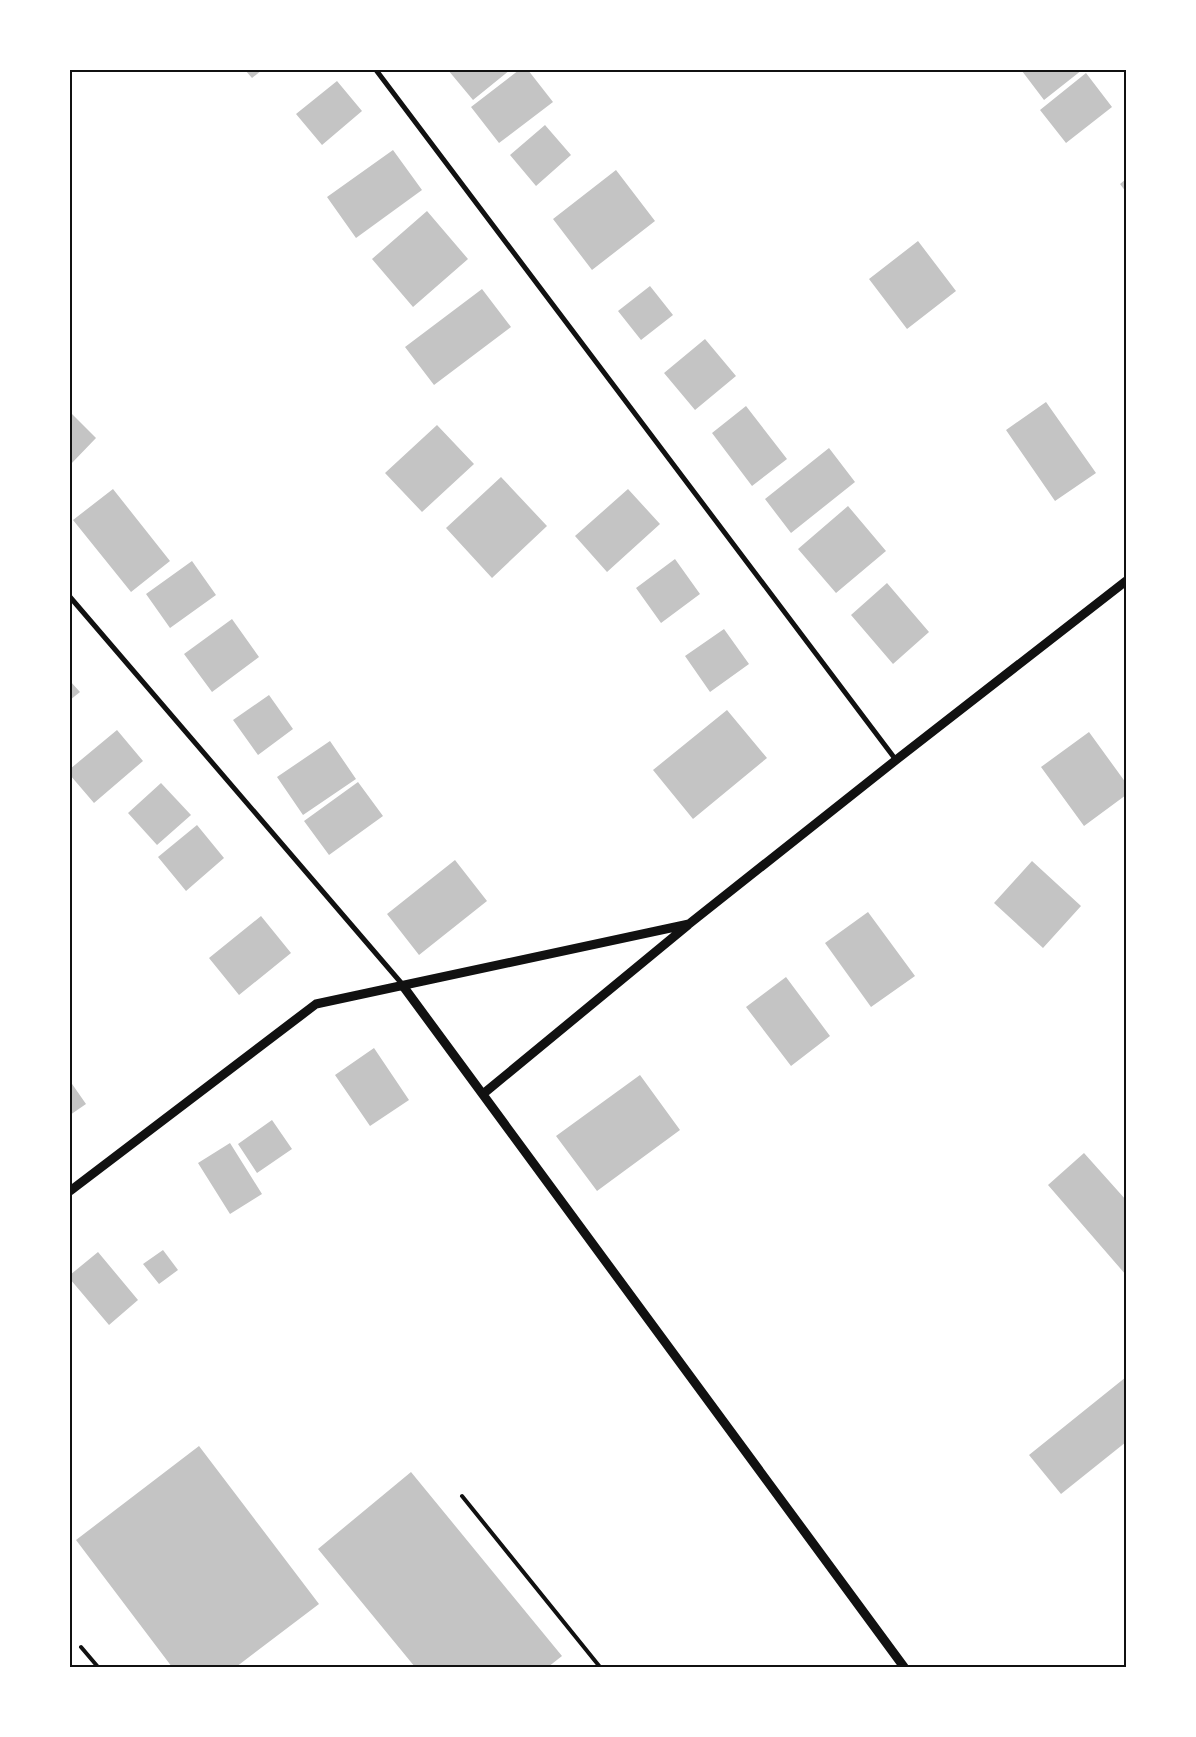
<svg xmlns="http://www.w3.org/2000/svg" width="1196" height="1737" font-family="'Sofia Sans Condensed',sans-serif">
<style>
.building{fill:#c4c4c4}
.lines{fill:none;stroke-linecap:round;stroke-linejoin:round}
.service{stroke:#111;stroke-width:4}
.minor{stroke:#111;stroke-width:5}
.tertiary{stroke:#111;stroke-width:9}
.neatline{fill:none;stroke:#111;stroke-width:2}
</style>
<rect width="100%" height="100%" fill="#fff"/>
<!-- building -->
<path class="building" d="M245 70H262L252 78Z
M448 70H510L473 100Z
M519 70H528L553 102 499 143 471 107Z
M1024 70H1082L1044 100 1022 71Z
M1086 73 1112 107 1066 143 1040 110Z
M337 81 362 111 322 145 296 114Z
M545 125 571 155 536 186 510 155Z
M393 150 422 190 356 238 327 197Z
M616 170 655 221 592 270 553 219Z
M1126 179V192L1120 184Z
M427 211 468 259 413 307 372 259Z
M918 241 956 291 907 329 869 279Z
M650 286 673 315 641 340 618 311Z
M482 289 511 327 434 385 405 347Z
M705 339 736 376 695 410 664 373Z
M1046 402 1096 473 1055 501 1006 430Z
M746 406 787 459 752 486 712 433Z
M70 412 96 438 70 465Z
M437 425 474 464 422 512 385 473Z
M829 448 855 482 791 533 765 499Z
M501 477 547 526 492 578 446 528Z
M113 489 170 561 131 592 73 520Z
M628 489 660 524 607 572 575 536Z
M848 506 886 551 836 593 798 549Z
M675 559 700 594 661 623 636 588Z
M192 561 216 595 170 628 146 594Z
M887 583 929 632 893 664 851 615Z
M232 619 259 657 212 692 184 654Z
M724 629 749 664 710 692 685 656Z
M70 681 80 692 70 700Z
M269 695 293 729 258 755 233 720Z
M727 710 767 758 693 819 653 770Z
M117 730 143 761 94 803 70 775V769Z
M1089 732 1126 783V795L1084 826 1041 767Z
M330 741 356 779 303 815 277 777Z
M358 782 383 816 329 855 304 821Z
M161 783 191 815 157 845 128 813Z
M197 825 224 858 186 891 158 857Z
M455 860 487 901 419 955 387 914Z
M1032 861 1081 906 1043 948 994 903Z
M868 912 915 976 871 1007 825 943Z
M261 916 291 953 239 995 209 958Z
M786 977 830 1036 791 1066 746 1007Z
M374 1048 409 1100 370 1126 335 1075Z
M640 1075 680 1130 597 1191 556 1136Z
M70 1081 86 1104 70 1115Z
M272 1120 292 1149 257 1173 238 1144Z
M230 1143 262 1194 230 1214 198 1163Z
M1084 1153 1126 1200V1275L1048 1185Z
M163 1250 178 1270 159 1284 143 1264Z
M98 1252 138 1300 109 1325 70 1279V1275Z
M1126 1377V1442L1061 1494 1029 1455Z
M199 1446 319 1604 236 1667H172L76 1540Z
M411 1472 562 1656 548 1667H415L318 1549Z"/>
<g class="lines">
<!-- service -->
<path class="service" d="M462 1496 600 1667
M81 1647 98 1667"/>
<!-- minor -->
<path class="minor" d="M376 70 896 760
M70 597 403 985"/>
<!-- tertiary -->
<path class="tertiary" d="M403 986 904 1667
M483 1094 688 925
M70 1191 316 1004 689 924 896 760 1126 581"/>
</g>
<!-- border -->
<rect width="1196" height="1737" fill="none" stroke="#ffffff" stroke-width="142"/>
<rect x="71" y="71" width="1054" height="1595" class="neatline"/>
</svg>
